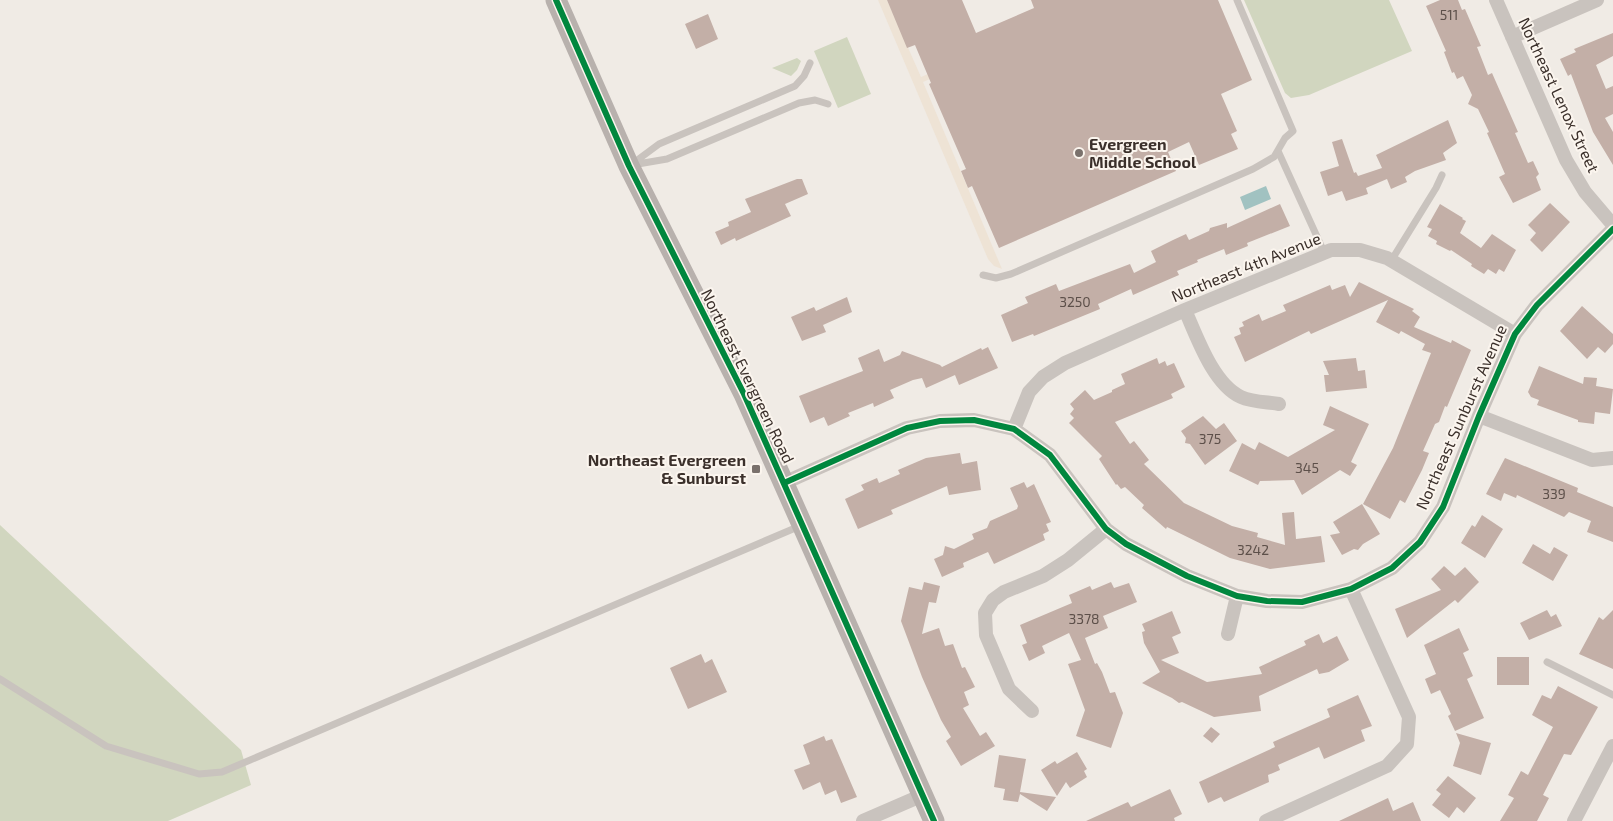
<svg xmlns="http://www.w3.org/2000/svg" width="1613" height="821" font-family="'Exo 2',sans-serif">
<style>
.green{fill:#d1d6bf}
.plaza{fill:#eee3d5}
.water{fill:#a1c2c1}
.building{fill:#c3afa7}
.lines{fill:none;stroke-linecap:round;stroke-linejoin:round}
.service{stroke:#c9c3be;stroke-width:7}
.minor{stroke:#c9c3be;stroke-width:14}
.primary{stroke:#b8b1ad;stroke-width:21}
.cycleway-casing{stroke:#fbf5ee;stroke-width:9}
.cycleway{stroke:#00873e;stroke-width:6}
.poi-dot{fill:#7a716c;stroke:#fbf5ee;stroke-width:2}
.labels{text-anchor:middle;stroke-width:4;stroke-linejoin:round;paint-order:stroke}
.number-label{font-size:14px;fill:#5d504a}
.street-label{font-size:16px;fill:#3b302b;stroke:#fbf5ee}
.poi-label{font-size:16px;font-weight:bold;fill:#3b302b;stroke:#fbf5ee;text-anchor:start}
</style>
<rect width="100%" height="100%" fill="#f0ebe5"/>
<!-- green -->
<path class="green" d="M1244 0H1389L1412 51 1309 95 1291 98 1285 93Z
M847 37 871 94 838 108 814 51Z
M797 58 801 61 797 70 791 76 772 68Z
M0 525 241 750 251 785 168 821H0Z"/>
<!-- plaza -->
<path class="plaza" d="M878 0H887L921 77 928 74 930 79 923 82 1002 269 994 266 988 259Z"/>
<!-- water -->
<path class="water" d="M1266 186 1271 199 1245 210 1240 197Z"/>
<!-- building -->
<path class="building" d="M887 0H962L976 33 1034 8 1031 0H1218L1252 80 1221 94 1237 131 1231 134 1238 149 1199 165 1189 142 1168 152 1176 171 999 248 972 186 968 188 961 171 966 169 929 84 931 83 915 45 907 48Z
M1440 0H1458L1462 10 1465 9 1481 46 1477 47 1488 75 1492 73 1518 132 1515 133 1528 163 1533 161 1539 174 1536 177 1541 190 1513 203 1499 177 1505 174 1487 133 1489 132 1478 109 1468 104 1472 95 1463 76 1457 79 1454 72 1452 73 1444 52 1446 51 1426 6Z
M708 14 718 39 696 49 685 24Z
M1613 33V56L1596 65 1606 89 1613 86V114L1605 118 1613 132V165L1593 132 1571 74 1568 76 1560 59 1576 52 1574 49Z
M1448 120 1457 143 1443 153 1446 160 1415 171 1405 177 1407 182 1391 189 1387 179 1366 188 1368 194 1346 201 1342 191 1328 196 1320 172 1339 166 1332 142 1342 139 1354 173 1356 172 1358 176 1382 168 1376 155Z
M797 179H802L808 194 785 204 791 216 736 241 735 238 721 245 715 232 729 226 728 222 751 212 745 199Z
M1550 203 1570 222 1542 252 1530 240 1536 233 1528 225Z
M1280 204 1290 226 1247 243 1248 246 1226 255 1224 249 1197 260 1198 262 1177 271 1179 275 1149 288 1133 295 1131 289 1098 304 1100 309 1034 336 1033 334 1012 342 1001 315 1028 303 1025 297 1056 284 1059 291 1130 264 1134 273 1156 262 1151 251 1173 240 1186 234 1189 240 1209 231 1210 228 1227 223V228Z
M1440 204 1463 218 1462 219 1466 221 1460 233 1481 248 1492 234 1516 250 1504 272 1499 269 1496 274 1488 269 1484 274 1471 266 1472 264 1451 250 1450 251 1436 244 1437 241 1428 236 1432 229 1427 227Z
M1359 282 1414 309 1412 311 1420 317 1414 327 1451 343 1452 340 1471 350 1447 407 1445 406 1439 422 1435 424 1423 451 1429 453 1422 470 1405 503 1400 500 1390 519 1363 504 1393 448 1431 353 1422 350 1425 344 1401 331 1399 334 1376 322 1388 300 1311 334 1309 331 1245 362 1234 337 1241 334 1239 328 1244 326 1242 322 1259 314 1262 321 1286 311 1283 305 1330 285 1332 290 1345 285 1350 297Z
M847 297 852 312 823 325 826 332 802 341 791 317 814 307 816 311Z
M1582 306 1613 334V344L1605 353 1598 347 1587 359 1560 331Z
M988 347 998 368 959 385 955 375 926 388 922 378 913 380 890 390 894 398 874 407 873 403 848 413 850 416 828 426 824 417 810 423 799 396 863 371 858 358 879 349 884 362 900 355 902 351 940 365 942 367 981 348 982 350Z
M1157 358 1159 364 1165 361 1167 366 1174 363 1185 387 1171 394 1173 398 1115 422 1130 444 1134 441 1149 460 1144 464 1184 503 1232 526 1258 533 1257 537 1285 545 1282 513 1294 512 1296 539 1321 536 1325 562 1270 569 1230 558 1167 527 1166 529 1142 508 1144 505 1125 487 1121 489 1117 484 1116 485 1099 459 1102 456 1069 423 1074 418 1070 414 1074 409 1070 404 1085 390 1094 400 1112 392V390L1125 384 1121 374Z
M1356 358 1358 371 1365 370 1367 388 1326 392 1324 375H1329L1323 361Z
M1539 366 1583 384 1584 377 1597 378 1596 386 1613 389 1610 414 1595 412 1594 424 1578 422V420L1537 405 1539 400 1531 397 1528 392Z
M1330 406 1369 424 1351 462 1357 465 1350 476 1340 470 1302 495 1294 480 1260 481 1258 485 1229 471 1242 443 1255 450 1259 442 1288 457 1335 430 1323 425Z
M1203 416 1216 429 1224 423 1237 441 1205 465 1190 444 1185 443 1186 438 1181 431Z
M960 453 962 464 977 461 981 490 949 495 947 486 891 510 893 514 858 529 845 499 864 490 861 485 877 478 879 483 900 474 898 470 926 458Z
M1505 458 1578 488 1577 492 1613 507V542L1587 532 1591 521 1569 512 1564 517 1517 495 1516 498 1504 493 1501 501 1486 494Z
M1024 482 1027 488 1034 484 1051 522 1046 524 1049 531 1043 534 1045 540 994 564 988 552 963 563 964 567 942 577 934 559 943 555 945 546 954 549 974 539 972 534 987 528 990 521 1017 509 1018 506 1010 488Z
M1362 504 1380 534 1363 544 1358 550 1354 549 1342 555 1330 535 1340 533 1333 522Z
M1482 515 1503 529 1485 558 1461 543 1472 525 1475 527Z
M1533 544 1550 554 1554 547 1568 555 1553 581 1522 563Z
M1444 566 1455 576 1465 567 1479 582 1458 603 1455 600 1407 638 1395 609 1441 590 1431 579Z
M924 582 940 586 936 603 929 602 922 634 939 628 945 646 953 644 962 668 965 667 975 687 964 692 969 705 963 708 980 736 986 732 995 746 961 766 946 741 951 737 941 720 922 677 901 621 909 587 922 590Z
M1111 582 1114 588 1129 583 1137 602 1103 616 1108 628 1085 638 1095 664 1097 663 1102 672 1110 693 1115 692 1123 713 1111 748 1076 736 1085 710 1068 664 1081 660 1069 633 1042 646 1045 653 1029 661 1022 645 1027 643 1020 625 1072 603 1069 595 1090 586 1092 590Z
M1547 610 1551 617 1556 614 1562 626 1529 640 1520 623Z
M1613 610V669L1579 654 1599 617 1603 620Z
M1172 611 1181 633 1172 637 1179 653 1161 660 1207 682 1262 674 1259 667 1306 645 1304 641 1319 634 1323 643 1337 636 1349 660 1329 672 1319 674 1317 669 1259 696 1261 711 1214 717 1182 702 1179 703 1172 698 1142 683 1160 672 1144 643 1142 632 1145 631 1142 624Z
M1459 628 1469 650 1463 653 1473 676 1467 679 1484 718 1455 731 1448 716 1451 714 1440 690 1431 694 1425 679 1436 674 1424 645Z
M701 654 705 663 712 659 727 692 688 709 670 668Z
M1497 657H1529V685H1497Z
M1558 686 1598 707 1571 755 1564 754 1543 795 1549 798 1537 821H1500L1514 798 1508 795 1521 771 1528 775 1553 727 1532 715 1542 695 1551 699Z
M1358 695 1372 726 1361 730 1365 741 1324 759 1319 747 1278 765 1280 770 1268 775 1269 782 1224 802 1221 797 1208 803 1199 782 1275 747 1273 742 1330 717 1327 709Z
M1211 727 1220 734 1212 743 1203 736Z
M1456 733 1491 743 1481 775 1453 766 1460 743Z
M824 736 826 741 832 739 857 797 841 803 836 790 825 795 820 782 803 790 794 770 810 764 803 745Z
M1077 752 1087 769 1084 771 1087 777 1070 788 1066 782 1057 796 1041 770 1055 761 1057 764Z
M999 755 1026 759 1020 792 1056 797 1047 811 1020 794 1018 802 1003 800 1005 789 994 787Z
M1448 776 1476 798 1464 813 1457 807 1449 818 1432 805 1441 794 1436 790Z
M1170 789 1182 814 1174 818 1175 821H1086L1128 802 1131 807Z
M1388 798 1393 811 1413 802 1421 821H1339Z"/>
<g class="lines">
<!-- service -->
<path class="service" d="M1278 151 1324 252
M632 164 659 144 795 86 804 76 810 63
M632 165 667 159 799 103 815 100 828 104
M1391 261 1436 188 1442 175
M983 275 996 278 1011 274 1253 169 1274 157 1285 138 1293 131 1237 0
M1547 662 1613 695
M0 679 106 746 199 774 222 772 800 526"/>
<!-- minor -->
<path class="minor" d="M1496 0 1566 160 1585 192 1613 225
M1512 37 1597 0
M1185 310C1197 337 1213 384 1241 397 1252 402 1267 402 1279 404
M1479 416 1592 460 1613 458
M1014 429 1029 392 1043 377 1065 363 1185 310 1331 250H1360L1387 258 1515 334
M784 483 907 428 940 421 974 420 1014 429 1050 455 1106 529 1126 544 1187 576 1237 596 1267 601 1302 602 1351 589 1392 568 1420 542 1443 507 1479 416 1515 334 1537 305 1613 229
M1228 634 1237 596
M1032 711 1009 689 986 635 985 613 993 600 1004 592 1043 576 1068 560 1106 529
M863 821 923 795
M1266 821 1387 766 1407 744 1409 717 1351 589
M1574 821 1613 746"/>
<!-- primary -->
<path class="primary" d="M556 0 629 166 744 394 934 821"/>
<!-- cycleway casing -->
<g class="cycleway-casing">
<path id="cycleway" d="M556 0 629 166 744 394 934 821
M784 483 907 428 940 421 974 420 1014 429 1050 455 1106 529 1126 544 1187 576 1237 596 1267 601 1302 602 1351 589 1392 568 1420 542 1443 507 1479 416 1515 334 1537 305 1613 229"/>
</g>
<!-- cycleway -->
<use href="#cycleway" class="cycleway"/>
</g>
<!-- markers -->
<g class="poi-dot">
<circle cx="1079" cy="153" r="5"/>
<rect x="751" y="464" width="10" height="10" rx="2.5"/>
</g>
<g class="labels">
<!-- number labels -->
<g class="number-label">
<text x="1449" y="20">511</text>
<text x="1075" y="307">3250</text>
<text x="1210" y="444">375</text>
<text x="1307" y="473">345</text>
<text x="1554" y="499">339</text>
<text x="1253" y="555">3242</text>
<text x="1084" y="624">3378</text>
</g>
<!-- street labels -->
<g class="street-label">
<text transform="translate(1559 95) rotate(65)" y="6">Northeast Lenox Street</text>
<text transform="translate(1246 267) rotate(-22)" y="6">Northeast 4th Avenue</text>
<text transform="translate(748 376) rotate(64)" y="6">Northeast Evergreen Road</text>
<text transform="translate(1461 417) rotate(-66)" y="6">Northeast Sunburst Avenue</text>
</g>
<!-- poi labels -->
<g class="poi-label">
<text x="1089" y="150">Evergreen<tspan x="1089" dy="18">Middle School</tspan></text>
<text x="746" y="466" text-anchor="end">Northeast Evergreen<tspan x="746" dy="18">&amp; Sunburst</tspan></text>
</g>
</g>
</svg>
